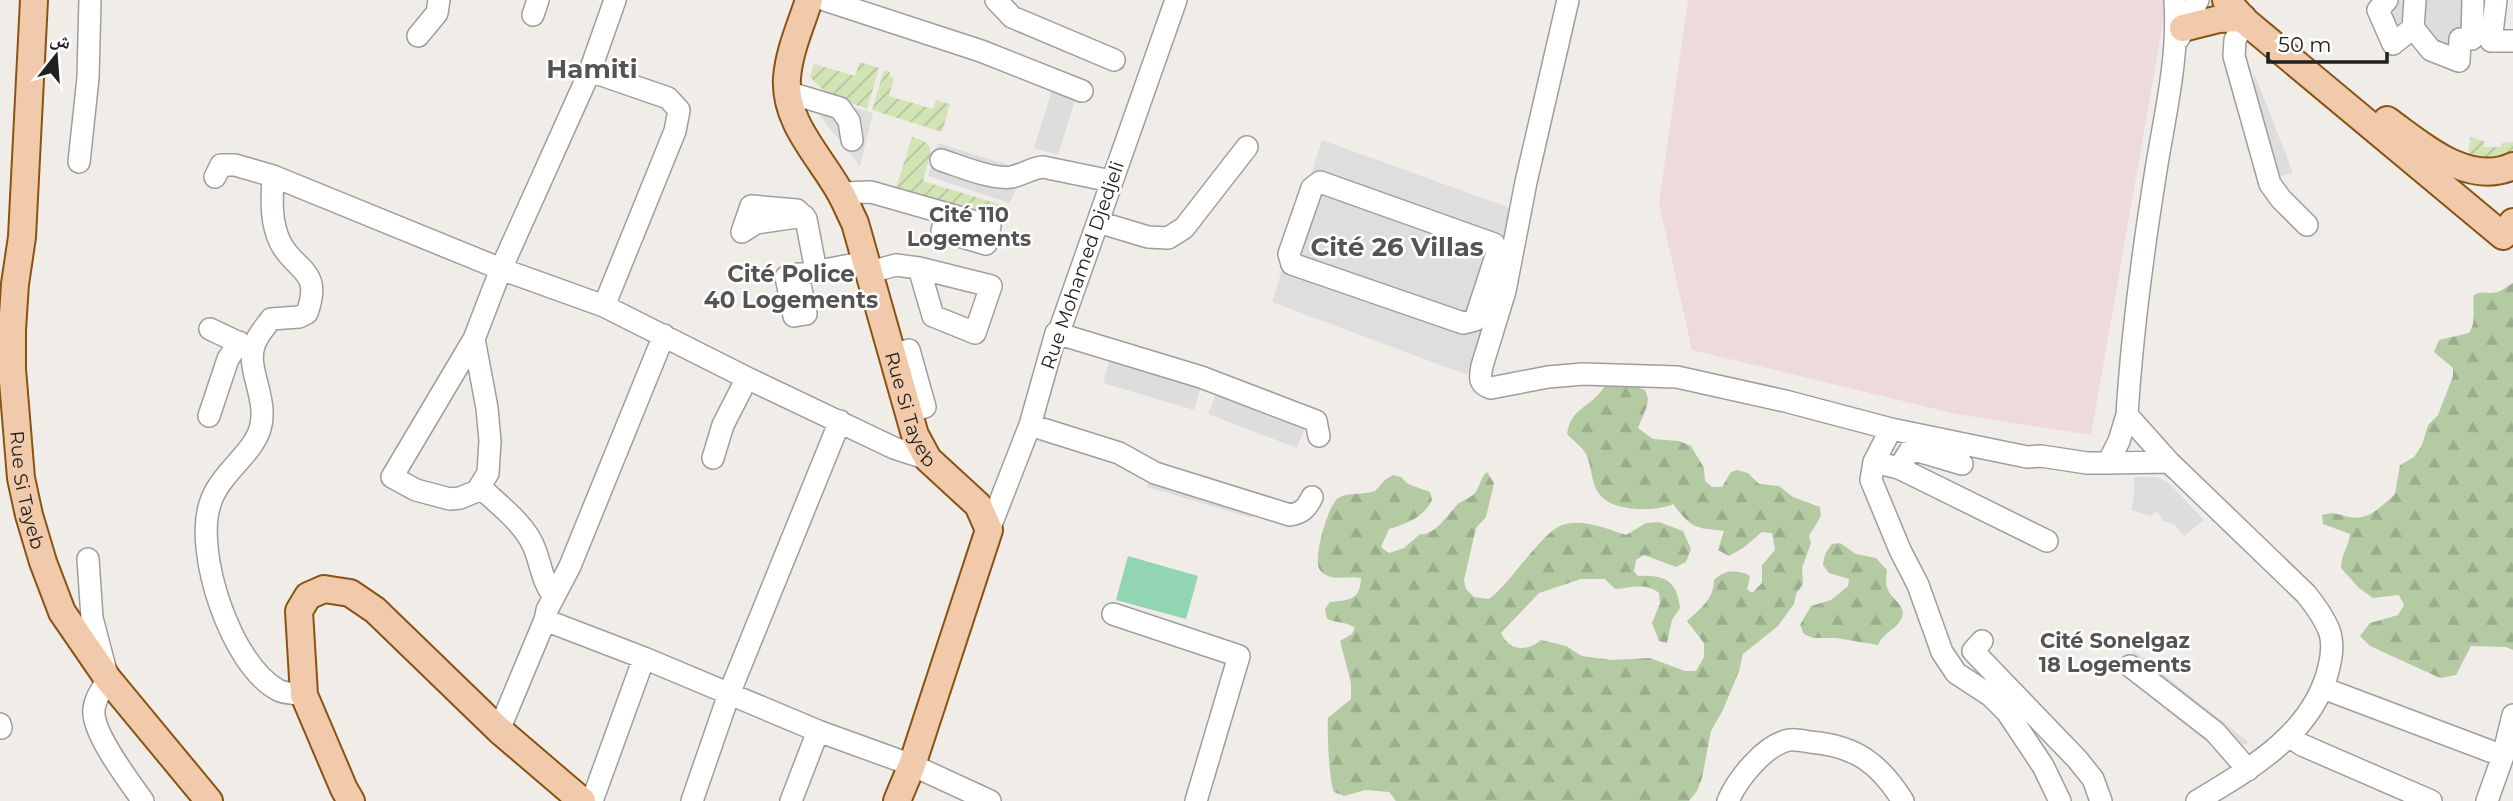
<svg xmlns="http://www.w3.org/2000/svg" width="2513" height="801" font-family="Montserrat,'Noto Naskh Arabic',sans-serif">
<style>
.residential{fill:#dfdede}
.commercial{fill:#eedadc}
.forest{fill:url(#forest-firs)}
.garden{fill:url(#garden-furrows)}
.pitch{fill:#91d5b2}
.parking{fill:#ddd}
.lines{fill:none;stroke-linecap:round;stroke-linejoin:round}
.minor-casing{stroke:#9e9e9e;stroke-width:24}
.major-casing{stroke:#8b5312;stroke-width:30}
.minor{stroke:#fff;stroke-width:21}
.major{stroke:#f1caac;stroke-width:26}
.labels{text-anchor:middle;stroke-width:5;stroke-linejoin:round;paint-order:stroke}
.street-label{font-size:19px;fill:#212121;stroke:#fff}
.neighbourhood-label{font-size:21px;font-weight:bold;fill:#545454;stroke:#fff}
.quarter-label{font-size:23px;font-weight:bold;fill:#545454;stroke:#fff}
.district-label{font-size:26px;font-weight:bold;fill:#545454;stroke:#fff}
</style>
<defs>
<pattern id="forest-firs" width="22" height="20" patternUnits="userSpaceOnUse" patternTransform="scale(1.75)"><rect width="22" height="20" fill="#b4caa3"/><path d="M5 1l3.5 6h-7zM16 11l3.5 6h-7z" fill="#9aad8c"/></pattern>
<pattern id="garden-furrows" width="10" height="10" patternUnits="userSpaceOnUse" patternTransform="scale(1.75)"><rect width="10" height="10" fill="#d2e4b5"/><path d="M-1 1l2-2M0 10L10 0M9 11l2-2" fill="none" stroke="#b4c39b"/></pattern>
</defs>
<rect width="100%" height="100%" fill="#f0ede9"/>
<!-- residential -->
<path class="residential" d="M1322 140 1510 208 1506 250 1478 358 1467 375 1272 302Z"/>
<!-- commercial -->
<path class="commercial" d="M1688 0H2167L2091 435 1956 414 1692 350 1659 203Z"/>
<!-- forest -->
<path class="forest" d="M2513 283V650L2506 647 2471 646 2456 675 2440 678 2370 646 2360 636 2370 623 2398 615 2404 605 2399 595 2373 598 2359 588 2341 568C2341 554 2349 547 2350 534L2323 524 2322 515C2337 511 2336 515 2350 517 2368 521 2382 506 2395 494L2400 465 2414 457 2422 445 2428 425 2438 415 2453 376V368L2434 352 2439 340 2469 333C2477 321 2472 309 2474 295 2482 291 2483 293 2491 293 2500 293 2506 287 2513 283Z
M1626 383 1645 390 1648 398 1647 406 1638 428 1653 439 1679 441 1691 446 1704 468 1705 481 1712 487H1722L1731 472 1737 470 1748 473 1759 484 1779 486 1793 497 1820 507 1821 516 1809 536 1811 543 1802 568 1803 584 1796 594 1794 604 1778 626 1743 654 1739 671 1723 710 1711 731 1702 778 1697 791 1689 801H1396L1389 792 1365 790 1344 796 1334 792C1329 781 1327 731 1328 718L1351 699V683L1340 641 1352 634 1355 628C1348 622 1336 623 1327 619L1325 609 1330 602C1350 600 1360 600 1361 578 1348 575 1330 583 1320 570 1312 560 1328 505 1338 498 1347 492 1364 495 1375 491L1385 480 1393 475 1401 477 1408 484 1430 492 1432 500C1423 518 1408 523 1389 529L1381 547 1389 553 1404 548 1420 534C1435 536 1448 514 1458 504 1463 500 1468 499 1473 495 1480 489 1480 477 1487 472L1494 483 1491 496 1486 517 1476 528 1464 580 1466 589 1474 597 1489 599C1511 583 1540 534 1562 525 1582 518 1608 529 1626 535L1646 523 1659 522 1683 531 1691 549 1686 562 1676 567 1644 555 1636 560 1634 571 1638 576C1665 574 1677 581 1680 608L1672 620 1667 643 1659 641 1652 623 1660 603 1659 593C1645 582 1631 588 1615 589L1605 579H1581L1539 593 1501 633C1509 651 1527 652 1541 640L1566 646 1582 656 1611 660 1650 658 1685 671H1696L1704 657V643L1687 621C1700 609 1714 599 1714 580 1724 570 1734 570 1747 574L1750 577 1747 589 1752 593 1762 583V565L1775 550 1772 533 1762 532 1743 548 1729 556 1718 550 1724 531C1692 527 1693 529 1673 504 1656 512 1613 512 1600 495 1591 485 1592 466 1586 454 1583 447 1572 440 1567 434 1571 407 1591 408 1604 387Z
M1840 543 1856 554 1876 558 1887 570C1887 575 1885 583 1887 587 1890 600 1910 606 1900 621 1894 631 1886 630 1878 645L1836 638H1813L1804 634 1800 625 1811 606 1831 600 1848 586 1849 579 1829 573 1823 565C1824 556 1826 551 1832 544Z"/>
<!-- garden -->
<path class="garden" d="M860 62 879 68 867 109 827 94 810 77 814 64 855 76Z
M884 70 890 72 889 76 894 78 889 96 933 109 936 100 950 104 942 132 872 110Z
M912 137C920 140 929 141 931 151L923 181 1005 206 1002 219 896 188Z
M2470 137 2484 141V147H2500L2502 143 2513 142V153L2503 159H2468Z"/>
<!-- pitch -->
<path class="pitch" d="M1128 556 1198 576 1186 619 1116 600Z"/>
<!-- parking -->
<path class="parking" d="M2382 0H2478L2463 42 2462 65 2412 34 2391 50Z
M2255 75 2293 173 2270 179 2243 110 2238 109Z
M1053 87 1077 94 1058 155 1034 148Z
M813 95 873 113 860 166 811 105Z
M938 143 1024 170 1010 203 928 176Z
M1110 359 1201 386 1194 410 1103 383Z
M1217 391 1306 424 1297 448 1208 414Z
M1153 466 1258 497 1252 518 1147 487Z
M2134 477H2157L2170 484 2204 520 2184 536 2174 524 2163 521 2158 512 2150 516 2131 510 2134 495Z
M2134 651 2248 742 2226 757 2119 672Z"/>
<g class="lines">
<!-- minor casing -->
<g class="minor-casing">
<path id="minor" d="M825 0 981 51 1082 91
M996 0 1012 17 1114 60
M1568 0 1526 182 1505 291 1482 366C1480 377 1478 384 1491 388L1548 377 1583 374 1677 377 1785 401 1891 429 2027 457 2041 456 2087 463H2108L2119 441 2127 415
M2175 0C2179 57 2165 114 2156 170 2143 251 2132 333 2127 415L2169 462 2306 594C2315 605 2323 616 2329 630 2333 641 2332 655 2329 667 2314 733 2250 769 2197 801
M2387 0 2378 10 2393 44 2413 28 2431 50 2459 61 2460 39H2472L2473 0
M2496 0 2491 41H2513
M533 15 538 0
M2245 21 2235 40 2234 56 2270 184 2281 199 2307 225
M2413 28 2415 0
M418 36 437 13 439 0
M2179 38 2198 0
M590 71 668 98 679 110 675 131 604 306
M787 92 840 108 849 121 852 140
M941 160C960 166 992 180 1011 177 1023 175 1031 168 1043 167L1111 181
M79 162 88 78 90 0
M273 176C272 199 270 220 280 242 295 272 323 269 307 313L299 317 271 319C265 328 257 335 254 346 246 369 269 400 260 429 252 455 219 474 210 504 194 552 231 665 278 690 285 694 296 693 304 695
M215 177 221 165H235L273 176 501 269 604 306 747 378 894 448 928 459
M1320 182 1494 244 1497 252 1496 256 1475 320 1463 323 1292 264 1289 254 1312 188Z
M841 193 871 192 990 226 986 244 942 231 947 214
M804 216 756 223 742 232 751 206 797 210 806 219 816 271
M1098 222 1148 237 1168 238 1184 228 1247 147
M870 272 896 265 919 268 933 316 975 333 991 286 919 268
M798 274 806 314 794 316 786 277 867 262
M210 329 250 348
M1056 333 1201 377 1316 421 1319 436
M474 339 392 477 416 490 450 499 460 498 477 491 488 473 490 441 487 408 474 339 501 269 590 71 615 0
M892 355 909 350 925 407 908 412
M209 416 228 359 239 342
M1030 425 1119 453 1155 473 1290 515C1302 513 1307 508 1312 497
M1891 429 1874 462 1871 480 1900 550 1918 585 1942 652 1956 673 1991 696 2007 712 2043 766 2060 801
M713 458 723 425 747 378
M1874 462 1899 468 2047 541
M2108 463 2169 462
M1899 468 1911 449 1962 464
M480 487C497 503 518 519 530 539 541 557 540 580 554 596
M989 530 1030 425 1056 333 1060 329 1176 0
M88 559 92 618 108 679C103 688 95 698 94 709 91 732 129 781 143 801
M1113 614 1239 656 1196 801
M545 620 644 658 818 731 912 765 990 801
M1982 641 1973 651 2077 759 2093 779 2101 801
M2130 666 2215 732 2248 770
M2323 688 2503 756 2487 801
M0 724 1 728
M499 730 545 620 547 610 570 566 664 335
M2289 736 2302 745 2431 801
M2503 756 2513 715
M592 801 644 658
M692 801 729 694 840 421
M791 801 818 731
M1728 801C1737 780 1764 745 1789 740 1795 739 1804 741 1810 742 1856 746 1879 763 1903 801"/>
</g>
<!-- major casing -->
<g class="major-casing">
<g id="major">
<path id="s1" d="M34 0 22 237 15 284 12 330V369L21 478 29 515 43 562 62 612 108 679 209 801"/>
<path id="s2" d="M809 0C801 25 789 51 787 78 784 123 821 157 841 194 846 203 850 213 855 223L915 435 928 459 978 505 989 530 912 765 897 801"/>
<path d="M2226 0 2245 21 2503 236 2513 222"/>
<path d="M2183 28 2219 19 2243 18"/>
<path d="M2387 120C2422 145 2468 187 2513 166"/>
<path d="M351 801 344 789 304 695 299 611 308 596 324 589 350 593 375 610 499 730 582 801"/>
</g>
</g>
<!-- minor -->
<use href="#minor" class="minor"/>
<!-- major -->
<use href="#major" class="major"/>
</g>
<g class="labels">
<!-- street labels -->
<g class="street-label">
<text transform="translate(1082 265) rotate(-71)" y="7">Rue Mohamed Djedjeli</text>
<text dy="7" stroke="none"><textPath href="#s2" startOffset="438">Rue Si Tayeb</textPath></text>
<text dy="7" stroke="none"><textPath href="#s1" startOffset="492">Rue Si Tayeb</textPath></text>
</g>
<!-- neighbourhood labels -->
<g class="neighbourhood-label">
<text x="969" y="222">Cité 110<tspan x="969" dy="24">Logements</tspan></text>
<text x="2115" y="648">Cité Sonelgaz<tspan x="2115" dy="24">18 Logements</tspan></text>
</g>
<!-- quarter labels -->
<g class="quarter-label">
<text x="791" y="282">Cité Police<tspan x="791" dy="26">40 Logements</tspan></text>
</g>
<!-- district labels -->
<g class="district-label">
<text x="592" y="78">Hamiti</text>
<text x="1397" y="256">Cité 26 Villas</text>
</g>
</g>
<!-- north arrow -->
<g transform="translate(56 56) rotate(17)" stroke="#ffffff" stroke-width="5" paint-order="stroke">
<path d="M0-5L12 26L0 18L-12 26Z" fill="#212121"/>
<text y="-10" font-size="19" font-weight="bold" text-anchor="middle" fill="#212121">ش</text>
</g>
<!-- scale -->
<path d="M2268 52v10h119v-10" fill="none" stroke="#212121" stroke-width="3.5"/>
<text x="2278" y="52" font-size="21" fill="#212121" stroke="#ffffff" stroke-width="5" paint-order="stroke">50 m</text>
</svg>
